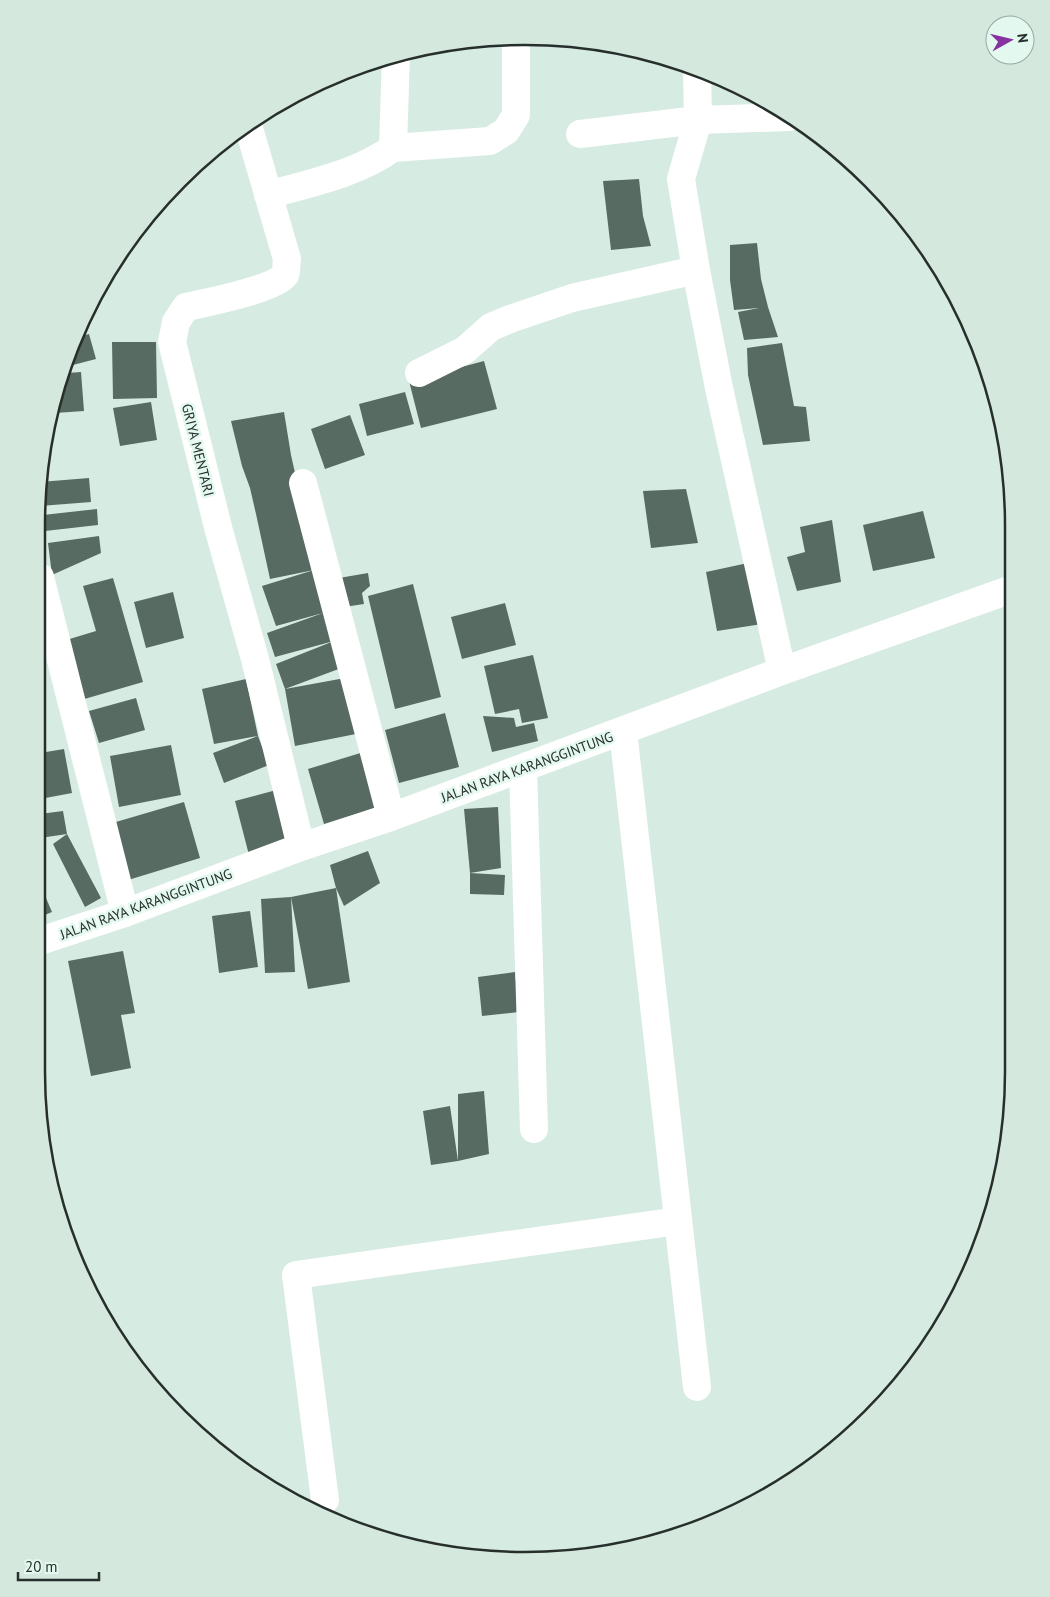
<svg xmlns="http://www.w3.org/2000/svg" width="1050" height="1597" font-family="'PT Sans',sans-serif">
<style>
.building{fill:#586b62}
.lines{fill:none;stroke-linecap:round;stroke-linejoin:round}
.minor{stroke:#fff;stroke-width:28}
.labels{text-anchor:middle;stroke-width:5;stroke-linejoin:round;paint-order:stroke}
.street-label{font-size:14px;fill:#272f2c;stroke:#e3f8ee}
.rim{fill:none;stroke:#272f2c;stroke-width:2.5}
</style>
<rect width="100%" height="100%" fill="#d6ebe1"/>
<!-- building -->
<path class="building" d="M639 179 643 216 651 246 611 250 603 181Z
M757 243 761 279 768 307 778 337 744 340 738 312 759 308 734 310 730 280V245Z
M89 334 96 359 69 366 78 337Z
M112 342H156L157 398 113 399Z
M782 343 794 406 806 407 810 441 763 445 748 375 747 348Z
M484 361 497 409 421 428 409 381Z
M81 372 84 411 55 413 67 373Z
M405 392 414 424 367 436 359 404Z
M151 402 157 440 120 446 113 408Z
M284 412 291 455 302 504 344 667 285 689 345 678 356 734 295 746 285 689 276 664 334 641 275 657 267 633 323 613 276 626 262 586 314 570 270 579 256 514 250 488 242 466 231 421Z
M350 415 365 455 325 469 311 429Z
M1010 475 1013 493 1012 504 1004 476Z
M89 478 91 502 40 506V482Z
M686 489 698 543 651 548 643 491Z
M97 509 98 525 45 531 43 515Z
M923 511 935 558 873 571 863 525Z
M832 520 841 582 797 591 787 557 805 552 800 527Z
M99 536 101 553 52 575 48 543Z
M748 563 762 624 717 631 706 572Z
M368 573 370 586 362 593 364 604 344 607 339 578Z
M113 578 143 682 81 700 63 641 96 631 83 586Z
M413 584 441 697 395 709 368 596Z
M173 592 184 638 146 648 134 602Z
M505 603 516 645 462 659 451 617Z
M533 655 548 718 522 723 519 709 495 714 484 666Z
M246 679 258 736 269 765 224 783 213 753 258 736 214 744 202 689Z
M136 698 145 730 99 743 89 711Z
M445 713 459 767 399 783 385 730Z
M483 716 514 718 516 727 534 723 538 741 492 752Z
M171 745 181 795 119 807 110 756Z
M64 749 72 793 40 799V753Z
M367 751 384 805 324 824 308 769Z
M280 789 294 844 249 855 235 801Z
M184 802 200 858 125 881 109 824Z
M498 807 501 868 470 873 464 809Z
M63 811 67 834 101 898 85 907 53 844 67 834 40 838V814Z
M368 851 380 883 344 906 336 888 330 865Z
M470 873 505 875 504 895 470 894Z
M40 884 52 912 40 917Z
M336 888 350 982 308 989 291 897Z
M291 897 295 972 265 973 261 899Z
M250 911 258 967 219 973 212 916Z
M123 951 135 1013 121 1015 131 1068 91 1076 68 961Z
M515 972 519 1012 482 1016 478 977Z
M484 1091 489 1154 458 1161V1094Z
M450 1106 458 1161 431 1165 423 1111Z"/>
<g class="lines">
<!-- minor -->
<path class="minor" d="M697 69 698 120 681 179 696 270 719 388 782 671
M248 125 287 259C286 264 287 271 285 275 276 289 204 303 186 307L176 322 172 342 219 531 255 659 301 847
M580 134 698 120 790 117
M393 148 490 141 506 131 516 115V38
M268 195C311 183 357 174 393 148L396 54
M419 373 465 350 491 327 510 319 572 298 696 270
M303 483 391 817
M40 577 125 913
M623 731 697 1387
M523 769 534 1129
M40 941 125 913 301 847 391 817 782 671 1012 589
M325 1500 296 1275 678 1221"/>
</g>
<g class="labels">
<!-- street labels -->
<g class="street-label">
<text transform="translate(198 450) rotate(76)" y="5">GRIYA MENTARI</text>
<text transform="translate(527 767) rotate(-20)" y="5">JALAN RAYA KARANGGINTUNG</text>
<text transform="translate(146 904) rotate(-20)" y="5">JALAN RAYA KARANGGINTUNG</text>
</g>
</g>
<!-- crop -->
<path d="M0 0H1050V1597H0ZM525 45H525A480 480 0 0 1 1005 525V1072A480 480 0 0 1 525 1552H525A480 480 0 0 1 45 1072V525A480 480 0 0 1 525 45Z" fill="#d4e8de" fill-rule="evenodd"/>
<path class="rim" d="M525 45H525A480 480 0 0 1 1005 525V1072A480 480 0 0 1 525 1552H525A480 480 0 0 1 45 1072V525A480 480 0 0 1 525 45Z"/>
<!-- north arrow -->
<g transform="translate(1010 40) rotate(82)"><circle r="24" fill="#e3f8ee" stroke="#98a8a0"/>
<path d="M0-4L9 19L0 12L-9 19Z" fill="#8632a1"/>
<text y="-8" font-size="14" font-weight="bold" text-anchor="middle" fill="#272f2c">N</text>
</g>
<!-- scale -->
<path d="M18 1572v8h81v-8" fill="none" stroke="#272f2c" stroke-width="2.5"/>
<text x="25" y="1572" font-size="15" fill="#272f2c" stroke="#e3f8ee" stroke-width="4" paint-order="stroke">20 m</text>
</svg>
